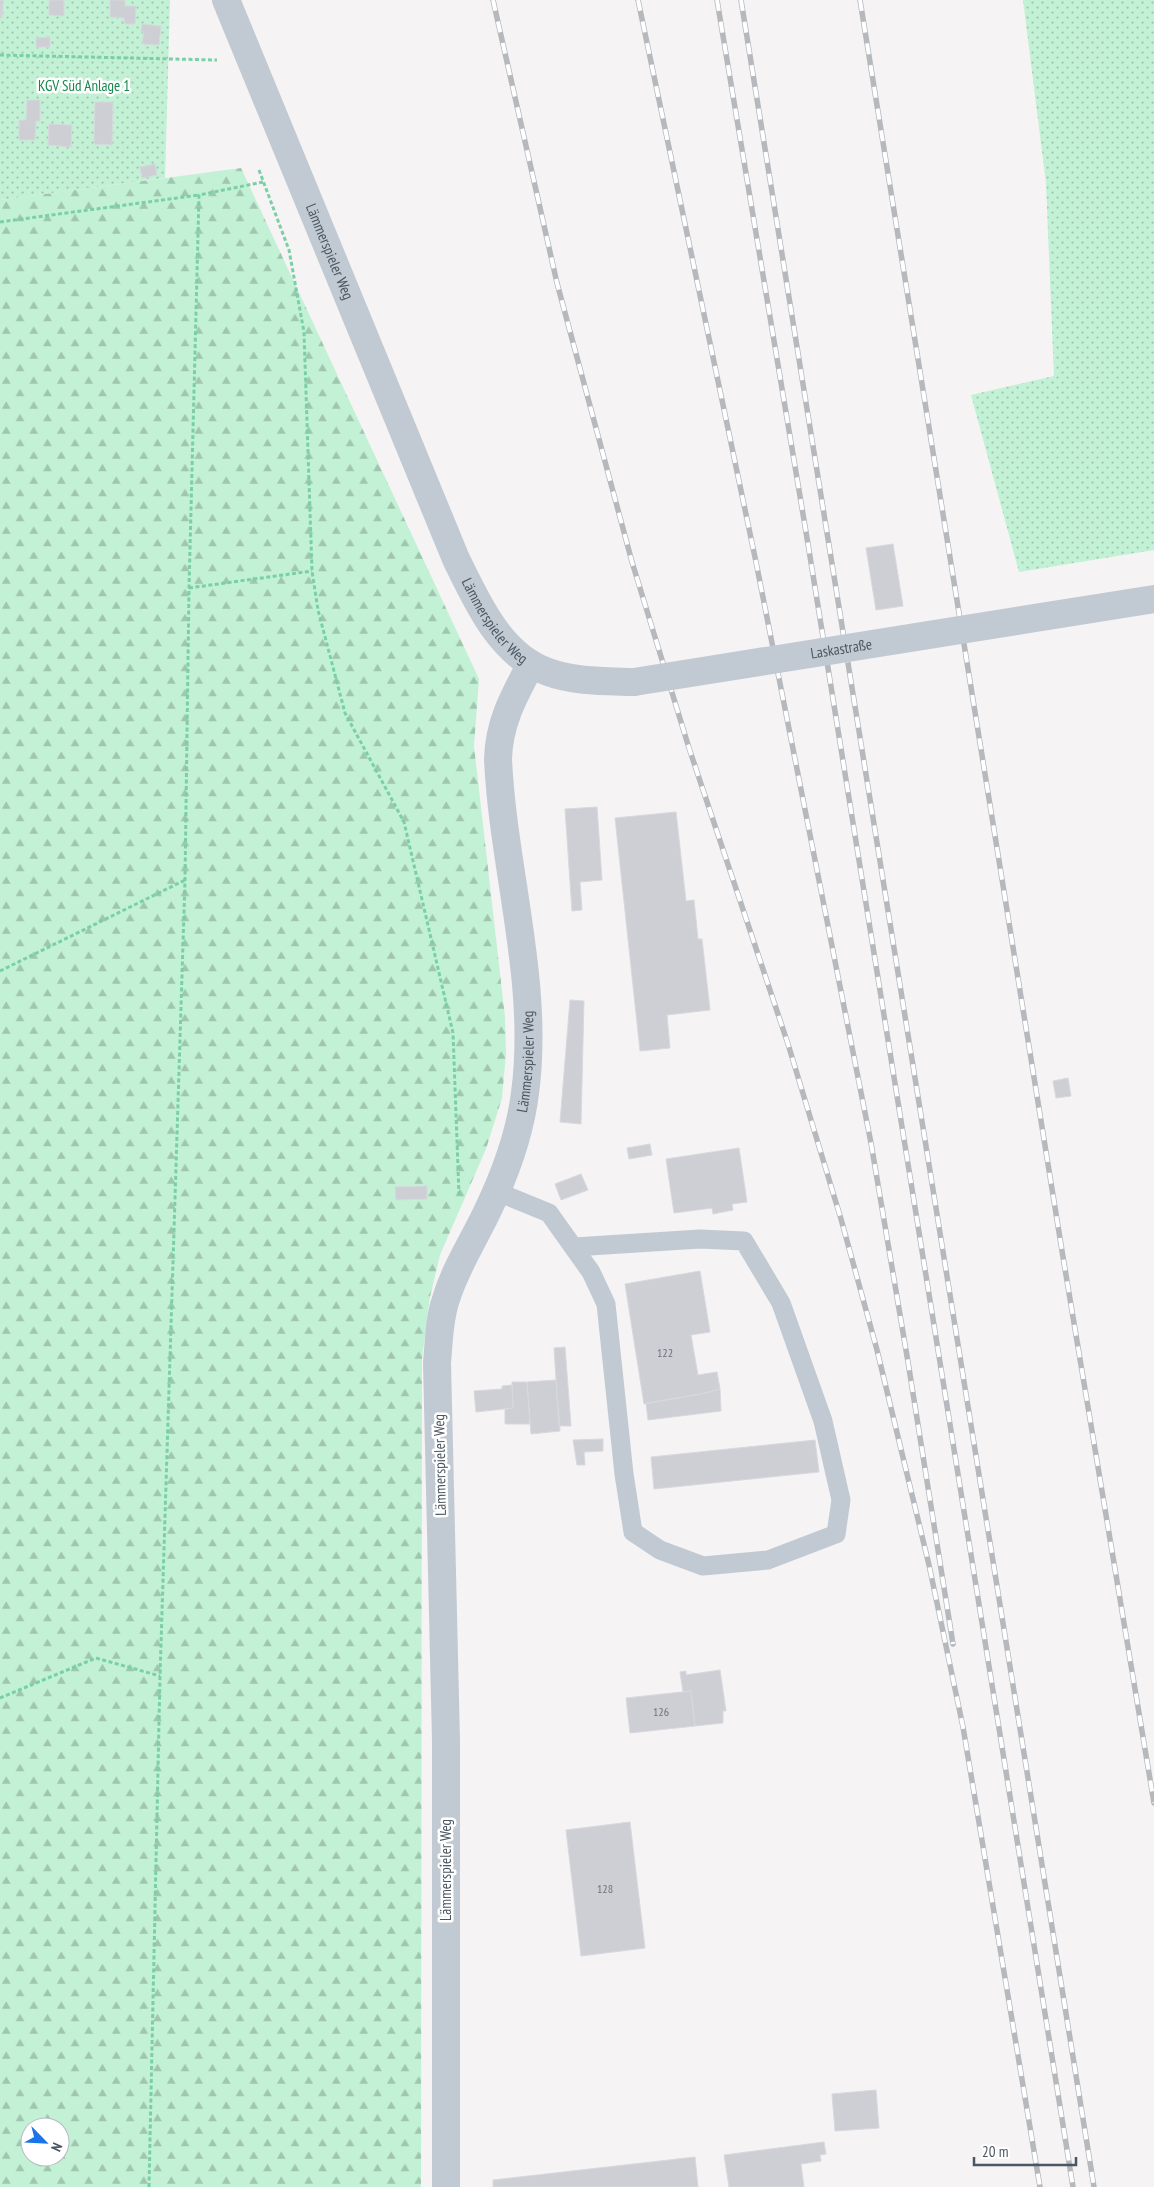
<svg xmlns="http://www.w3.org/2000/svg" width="1154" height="2187" font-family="'PT Sans Narrow',sans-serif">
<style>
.green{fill:url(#green-dots)}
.forest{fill:url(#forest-firs);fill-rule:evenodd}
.building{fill:#cdcfd5;stroke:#d7d9de}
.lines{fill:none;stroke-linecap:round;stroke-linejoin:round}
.path{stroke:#7ad0a6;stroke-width:3;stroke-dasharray:4 2.5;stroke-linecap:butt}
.service{stroke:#c1cad2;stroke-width:19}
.minor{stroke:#c1cad2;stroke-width:28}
.rail-casing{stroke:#b5b8bd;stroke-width:5.5}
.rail{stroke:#fff;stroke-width:4;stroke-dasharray:11;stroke-linecap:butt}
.minor-bridge{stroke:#c1cad2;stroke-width:28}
.labels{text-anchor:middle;stroke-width:5;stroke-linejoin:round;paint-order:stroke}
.number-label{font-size:12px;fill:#6b747e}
.park-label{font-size:15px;fill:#17864f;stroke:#fff}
.street-label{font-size:15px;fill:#4a5661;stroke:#fff}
</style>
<defs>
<pattern id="green-dots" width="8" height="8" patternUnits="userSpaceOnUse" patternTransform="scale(1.25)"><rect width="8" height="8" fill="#c3f1d5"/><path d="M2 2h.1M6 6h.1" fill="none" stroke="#a0c6b0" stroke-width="1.8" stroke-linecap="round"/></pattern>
<pattern id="forest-firs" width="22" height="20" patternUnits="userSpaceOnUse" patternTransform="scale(1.25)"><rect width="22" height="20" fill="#c3f1d5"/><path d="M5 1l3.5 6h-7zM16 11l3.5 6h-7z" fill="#a0c6b0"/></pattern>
</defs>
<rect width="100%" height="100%" fill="#f5f3f3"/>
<!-- green -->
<path class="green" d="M0 0H170L165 178 0 200Z
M1023 0H1154V550L1019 572 971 395 1054 376 1046 183Z"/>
<!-- forest -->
<path class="forest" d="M241 168 479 679 474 746 505 1017 506 1053 502 1098 486 1149 440 1255 430 1297 422 1359 421 2187H0V200ZM30 2127H60V2157H30Z"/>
<!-- building -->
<path class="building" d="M0 0H3L2 18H0Z
M49 0H64V16L49 15Z
M110 0H125V6H136L135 24H125L124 18 110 17Z
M142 24 161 26 159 45 142 44 144 32H141Z
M50 37V47H36V38Z
M27 100H40V121H36L35 140H19V120H26Z
M95 102H113L112 145 94 144Z
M49 124 72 125 71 147 48 145Z
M155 164 157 175 142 178 140 167Z
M893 544 903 606 876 610 866 548Z
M597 807 602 880 580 882 582 910 572 911 565 809Z
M676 812 686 901 694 900 698 939H702L710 1010 667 1015 670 1048 640 1051 615 818Z
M570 1000 584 1001 581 1124 560 1122Z
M1068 1078 1071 1096 1056 1098 1053 1081Z
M650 1144 652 1155 629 1159 627 1148Z
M739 1148 747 1202 732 1204 733 1210 713 1214 712 1208 674 1213 666 1159Z
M581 1174 588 1190 561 1200 555 1184Z
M427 1186V1199L396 1200 395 1187Z
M700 1271 710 1332 691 1335 698 1375 717 1372 720 1389 701 1394 644 1404 625 1284Z
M565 1347 571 1426H559L554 1348Z
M556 1380 560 1431 531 1434 527 1382Z
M512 1382H527L530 1424H505V1409L513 1408Z
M512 1385 513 1408 476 1412 474 1391 502 1389V1386Z
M720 1389 721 1411 648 1420 646 1403 701 1394Z
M603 1439V1451L584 1452 585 1465H577L573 1440Z
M815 1440 819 1472 654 1489 651 1457Z
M720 1670 726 1711H723V1723L695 1726 691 1691 683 1692 680 1672 686 1671V1675Z
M691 1691 695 1726 630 1733 626 1698Z
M630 1822 645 1948 581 1956 566 1830Z
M876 2090 879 2128 835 2131 832 2094Z
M824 2142 826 2154 820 2155 821 2161 801 2164 804 2187H729L724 2155Z
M695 2157 698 2187H493V2180Z"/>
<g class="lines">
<!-- path -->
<path class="path" d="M0 55 217 60
M259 170 289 250 304 332 312 571 318 610 345 713 404 822 453 1033 459 1195
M0 222 199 195
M189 588 312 571
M0 971 185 880
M0 1698 96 1658 160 1676
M149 2187 160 1676 185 880 189 588 199 195 263 182"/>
<!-- service -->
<path class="service" d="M495 1191 549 1213 591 1272 606 1304 624 1474 633 1532 660 1550 703 1566 768 1560 836 1534 841 1500 823 1421 781 1303 744 1241 700 1239 574 1247"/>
<!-- minor -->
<g class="minor">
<path id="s1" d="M226 0 456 559C477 602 500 655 548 672 575 682 605 681 634 682"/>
<path id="s2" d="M446 2187V1740L437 1363C439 1342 439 1319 446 1299 455 1269 472 1243 486 1214 504 1177 520 1134 525 1093 540 982 503 869 498 759 499 722 514 696 531 664"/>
</g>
<!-- rail casing -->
<g class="rail-casing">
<path id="rail" d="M493 0 557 283 632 562 689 748 788 1044 841 1219 877 1350 929 1565 963 1727 1040 2187
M638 0 756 562 871 1143 908 1362 953 1644
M717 0 808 544 1073 2187
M741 0 1094 2187
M860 0 1063 1257 1154 1803"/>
</g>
<!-- rail -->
<use href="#rail" class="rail"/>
<!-- minor-bridge -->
<path class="minor-bridge" id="s3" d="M634 682 1154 599"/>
</g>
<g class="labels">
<!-- number labels -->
<g class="number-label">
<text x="665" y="1357">122</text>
<text x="661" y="1716">126</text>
<text x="605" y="1893">128</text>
</g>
<!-- park labels -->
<g class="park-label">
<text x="84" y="91">KGV Süd Anlage 1</text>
</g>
<!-- street labels -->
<g class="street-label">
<text dy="5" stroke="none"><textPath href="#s1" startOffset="272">Lämmerspieler Weg</textPath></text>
<text dy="5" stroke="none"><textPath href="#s1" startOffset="678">Lämmerspieler Weg</textPath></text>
<text dy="5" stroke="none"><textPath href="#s3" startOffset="210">Laskastraße</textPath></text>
<text dy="5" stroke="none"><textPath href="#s2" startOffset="1142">Lämmerspieler Weg</textPath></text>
<text transform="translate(440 1465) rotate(-91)" y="5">Lämmerspieler Weg</text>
<text transform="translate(446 1870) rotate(-90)" y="5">Lämmerspieler Weg</text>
</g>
</g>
<!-- north arrow -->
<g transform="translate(45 2142) rotate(114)"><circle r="24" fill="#ffffff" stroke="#b7bbc0"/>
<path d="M0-4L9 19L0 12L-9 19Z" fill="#1a73e8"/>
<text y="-8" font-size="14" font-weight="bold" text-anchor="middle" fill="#4a5661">N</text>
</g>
<!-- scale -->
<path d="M974 2157v8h102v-8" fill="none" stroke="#4a5661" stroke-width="2.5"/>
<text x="982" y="2157" font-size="15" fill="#4a5661" stroke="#ffffff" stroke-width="4" paint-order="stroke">20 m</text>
</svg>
